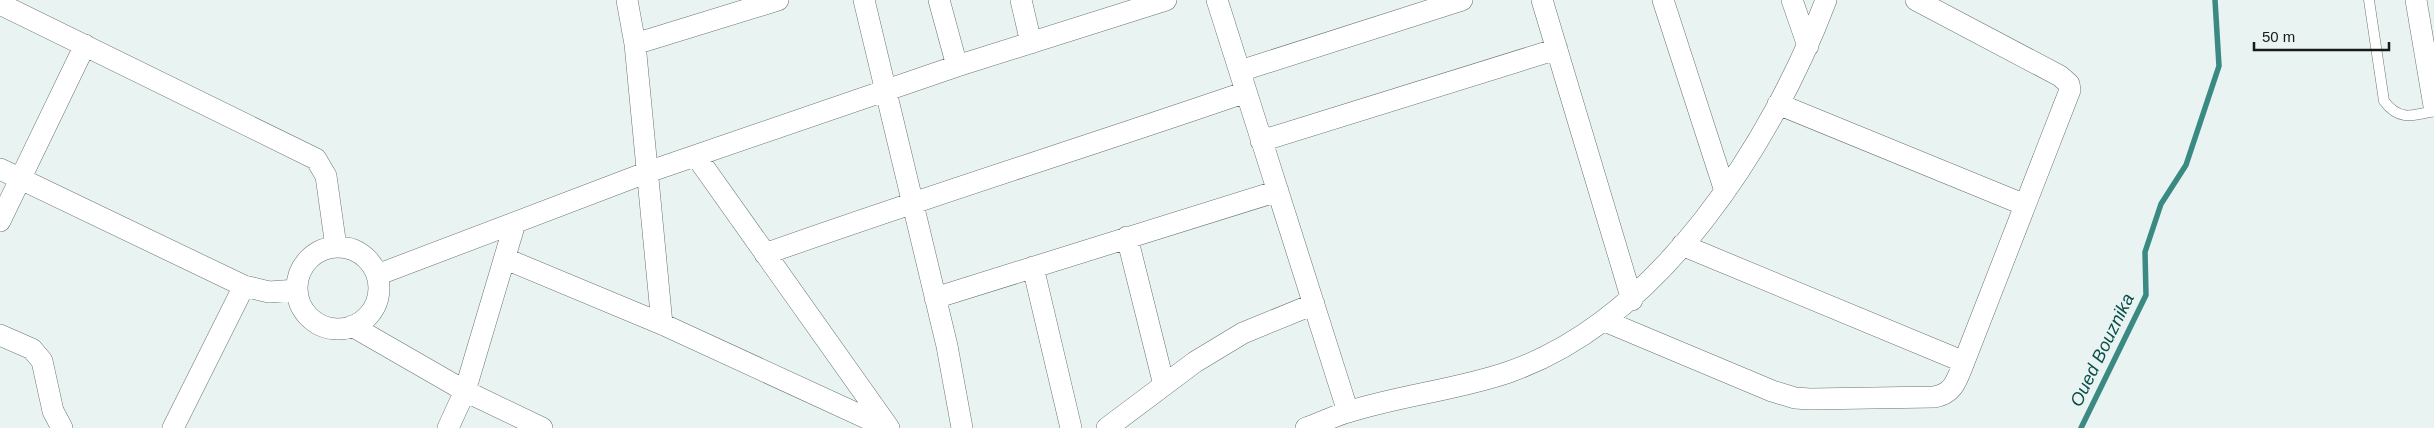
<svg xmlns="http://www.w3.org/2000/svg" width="2434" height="428" font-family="Helvetica,sans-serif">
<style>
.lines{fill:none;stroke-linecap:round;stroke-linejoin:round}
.stream{stroke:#3a8983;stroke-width:5.5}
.service-casing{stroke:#6a7372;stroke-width:11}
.minor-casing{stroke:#6a7372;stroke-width:22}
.service{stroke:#fff;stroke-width:10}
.minor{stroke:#fff;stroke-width:21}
.labels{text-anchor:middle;stroke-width:4.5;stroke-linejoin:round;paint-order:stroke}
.water-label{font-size:18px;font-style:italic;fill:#094e49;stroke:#e8f3f2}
</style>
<rect width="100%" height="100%" fill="#e8f3f2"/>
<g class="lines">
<!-- stream -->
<path class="stream" d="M2081 428 2146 295 2145 252 2161 204 2186 165 2219 66 2215 0"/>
<!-- service casing -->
<g class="service-casing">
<path id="service" d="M2369 0 2384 101C2399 121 2412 116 2434 111"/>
</g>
<!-- minor casing -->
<g class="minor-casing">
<path id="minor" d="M627 0 635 44 662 324
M864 0 947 346 962 428
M939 0 957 66
M1021 0 1031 43
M1217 0 1348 412
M1542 0 1632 300
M1663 0 1725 191
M1792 0 1808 46
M2416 0 2434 106
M0 4 316 159 326 176 336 247
M635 44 778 0
M1240 71 1462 0
M1778 104 2025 205
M1261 141 1557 49
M696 156 889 428
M0 169 244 286 173 428
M0 221 85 45
M1127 237 1164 385
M1682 245 1964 362
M297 288a41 41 0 1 1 82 0a41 41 0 1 1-82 0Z
M765 254C925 197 1086 147 1246 92
M506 259 662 324 888 428
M1033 267 1071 428
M377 275 648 172 957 66 1166 0
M244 286 269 292 297 290
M935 298 1278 191
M1605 321 1772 391 1795 398 1810 399 1934 397C1954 394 1957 379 1964 362L2070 90 2069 84 2060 76 1916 0
M352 326 465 391 542 428
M0 335 32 349 42 361 53 411 62 428
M448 428 465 391 515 223
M1107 428 1195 362 1243 333 1314 304
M1306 428C1320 423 1334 416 1348 412 1401 395 1457 390 1509 372 1660 319 1772 143 1826 0"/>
</g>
<!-- service -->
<use href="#service" class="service"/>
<!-- minor -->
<use href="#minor" class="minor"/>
</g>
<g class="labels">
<!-- water labels -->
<g class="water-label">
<text transform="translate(2102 350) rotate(-64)" y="6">Oued Bouznika</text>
</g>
</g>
<!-- scale -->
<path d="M2254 42v8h135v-8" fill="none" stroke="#161a19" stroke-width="2.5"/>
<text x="2262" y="42" font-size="15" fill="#161a19" stroke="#e8f3f2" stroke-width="4" paint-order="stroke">50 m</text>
</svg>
